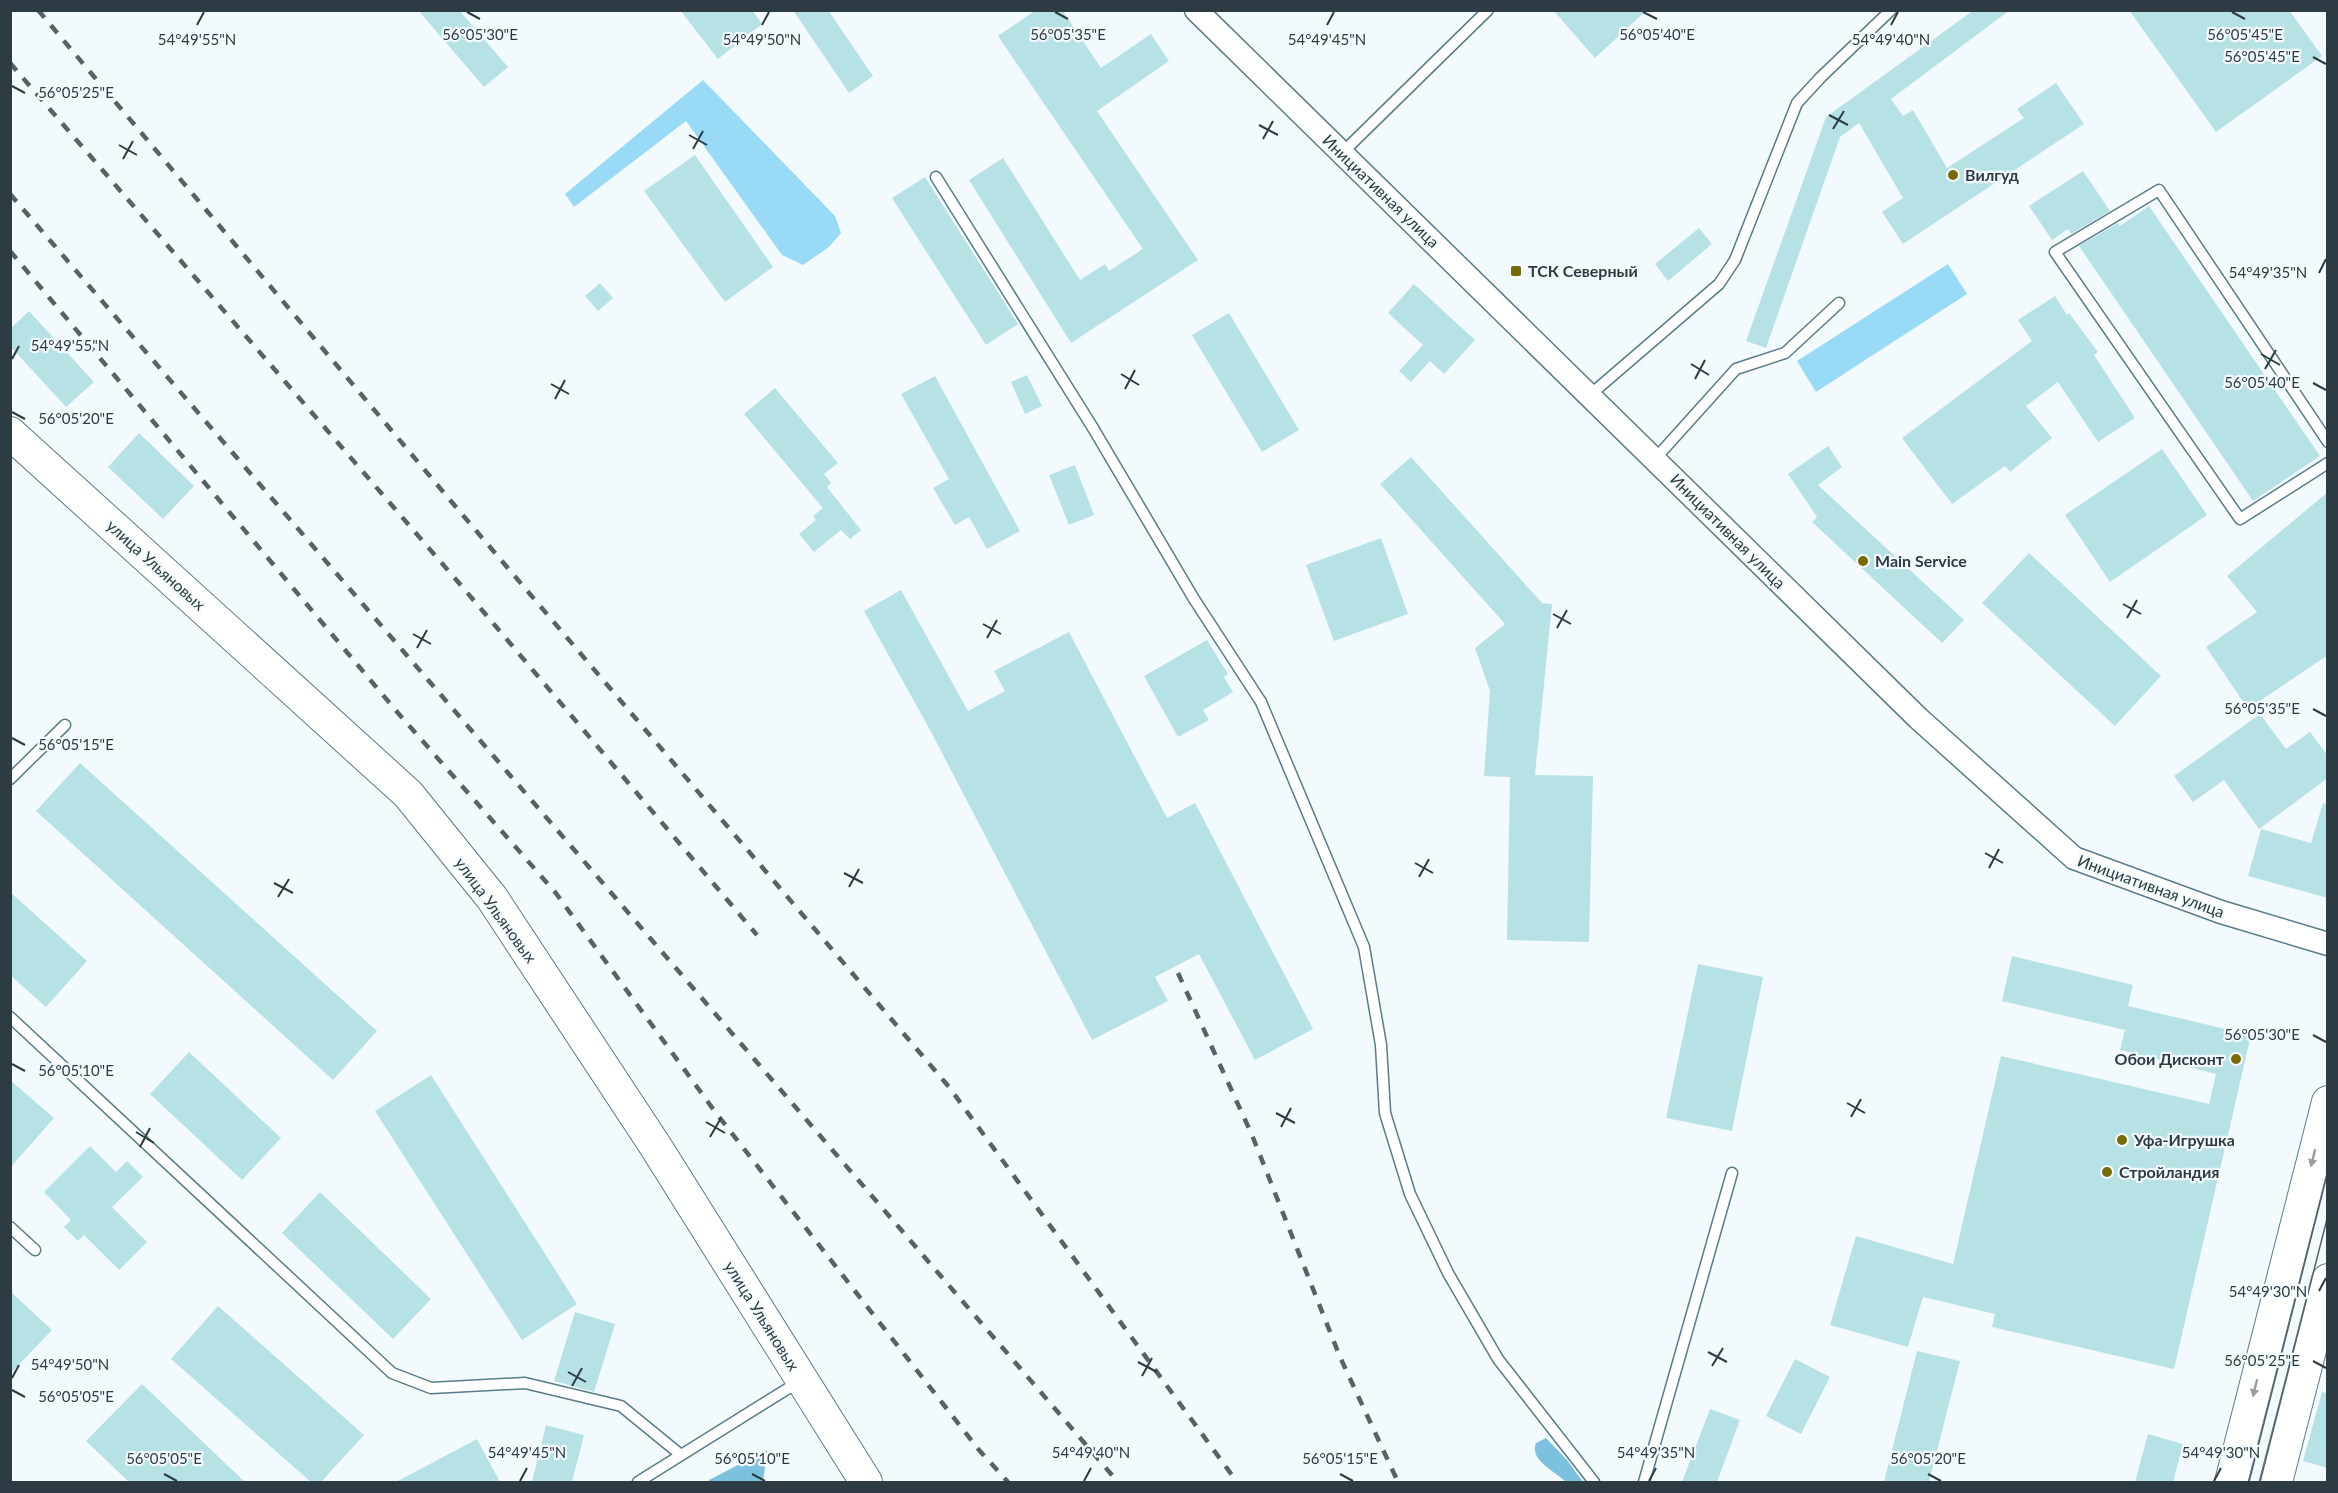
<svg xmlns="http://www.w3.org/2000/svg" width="2338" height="1493" font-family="Lato,sans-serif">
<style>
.green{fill:#99dbf6}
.forest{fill:#7cc1dd}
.building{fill:#b7e2e5}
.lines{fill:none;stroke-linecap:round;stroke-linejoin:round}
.lane-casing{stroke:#597c8b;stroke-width:13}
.street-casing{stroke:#597c8b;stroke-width:25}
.secondary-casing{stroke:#597c8b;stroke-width:34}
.lane{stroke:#fff;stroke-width:10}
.street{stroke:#fff;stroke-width:22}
.secondary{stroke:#fff;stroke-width:32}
.tram{stroke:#556368;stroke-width:1.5}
.rail{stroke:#556368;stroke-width:4.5;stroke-dasharray:10 10;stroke-linecap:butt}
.oneway{fill:#969ea0}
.ticks{fill:none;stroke:#2d3c42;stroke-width:2}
.poi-dot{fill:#766b05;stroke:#f3fafe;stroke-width:2}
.labels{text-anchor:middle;stroke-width:4.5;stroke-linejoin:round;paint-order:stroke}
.poi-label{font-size:16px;font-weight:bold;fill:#2d3c42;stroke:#f3fafe;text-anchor:start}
.street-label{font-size:16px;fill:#2d3c42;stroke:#f3fafe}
.ticks-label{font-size:15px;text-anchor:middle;fill:#2d3c42;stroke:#f3fafe;stroke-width:4.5;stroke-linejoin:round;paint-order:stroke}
</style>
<rect width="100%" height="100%" fill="#f3fafe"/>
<!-- green -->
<path class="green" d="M703 80 835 216 841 233 829 247 803 265 782 255 686 121 574 207 565 194Z
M1948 264 1967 294 1816 392 1797 361Z"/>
<!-- forest -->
<path class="forest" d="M1546 1438 1567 1460 1583 1482H1566C1555 1471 1529 1460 1536 1443Z
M767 1450 763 1482H709V1480Z"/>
<!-- building -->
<path class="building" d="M418 10H459L508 67 484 87Z
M680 10H752L762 24 718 59Z
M793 10H828L873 76 849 93Z
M1036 10H1062L1101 68 1151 34 1169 61 1097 111 1198 260 1071 343 969 180 1003 158 1080 280 1105 264 1109 271 1143 249 998 36Z
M1553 10H1647L1595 58Z
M1974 10H2010L1891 99 1903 116 1913 110 1947 168 2024 118 2017 109 2056 83 2084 124 1903 244 1882 212 1903 198 1859 123 1840 137 1766 348 1746 341 1826 117Z
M2129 10H2289L2322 56 2216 132Z
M695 155 773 267 725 302 644 191Z
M2083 171 2110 211 2071 234 2068 229 2052 240 2029 206Z
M925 177 1018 324 986 345 892 198Z
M2149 206 2320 456 2253 501 2079 246 2118 223 2120 226Z
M1699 228 1712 244 1668 281 1655 264Z
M600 283 613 298 598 311 585 296Z
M1414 284 1475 340 1444 374 1430 361 1411 382 1399 371 1423 345 1388 313Z
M2055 296 2067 315 2069 313 2098 352 2094 355 2135 418 2098 442 2058 382 2026 406 2052 438 2010 472 2005 466 1952 504 1902 438 2032 341 2018 320Z
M29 311 94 382 66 407 10 346V329Z
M1229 313 1299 430 1262 452 1192 335Z
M1027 375 1042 406 1025 414 1011 382Z
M935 376 1020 531 987 549 969 517 955 525 933 488 949 479 901 394Z
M775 388 838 463 824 474 831 483 827 487 861 530 850 539 841 530 814 552 799 534 816 520 813 516 823 508 744 414Z
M139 433 194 486 163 519 108 467Z
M1828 446 1842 467 1818 485 1964 620 1942 643 1812 522 1817 517 1788 474Z
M2162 449 2207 515 2110 582 2065 515Z
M1411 457 1542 603 1552 604 1535 775 1593 776 1589 942 1507 940 1510 777 1484 776 1490 691 1475 648 1505 624 1380 484Z
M1075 465 1094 515 1069 525 1049 475Z
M2328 492V655L2248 709 2206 647 2257 612 2227 576Z
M1381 538 1408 614 1334 641 1306 565Z
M2029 553 2161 676 2115 726 1982 603Z
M901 590 968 711 1005 691 994 671 1069 632 1167 818 1195 803 1313 1029 1255 1060 1199 954 1155 977 1168 1001 1092 1040 930 730 864 611Z
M1207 640 1228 674 1224 677 1233 692 1203 710 1209 720 1178 737 1144 676Z
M2260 714 2286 749 2310 732 2328 756V778L2259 829 2224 780 2193 802 2174 776Z
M80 763 377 1031 333 1080 36 811Z
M2323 803 2328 804V898L2248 876 2261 829 2311 843Z
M10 892 87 961 46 1007 10 975Z
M2012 956 2133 985 2128 1006 2251 1035 2174 1369 1992 1327 1995 1314 1923 1297 1908 1347 1830 1325 1856 1236 1953 1264 2001 1056 2209 1104 2216 1074 2120 1050 2125 1030 2002 1001Z
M1698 964 1763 977 1732 1131 1666 1118Z
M189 1052 281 1138 242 1180 150 1094Z
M431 1075 577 1304 522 1340 375 1111Z
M10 1080 54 1118 10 1168Z
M90 1146 116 1172 127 1161 143 1177 112 1207 147 1242 119 1270 84 1235 78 1241 64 1227 71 1220 44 1192Z
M320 1192 431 1299 393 1339 282 1233Z
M10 1291 52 1330 10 1374Z
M218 1306 364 1435 321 1482H311L171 1359Z
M575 1312 615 1324 594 1392 554 1381Z
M1917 1351 1960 1361 1929 1482H1884Z
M1795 1359 1830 1377 1801 1434 1766 1416Z
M142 1384 245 1482H129L86 1441Z
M2322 1392 2328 1393V1468L2303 1461Z
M1710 1409 1740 1420 1717 1482H1682Z
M546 1425 584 1435 572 1482H532Z
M2148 1434 2183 1444 2173 1482H2135Z
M477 1439 500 1482H396Z"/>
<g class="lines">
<!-- lane casing -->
<g class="lane-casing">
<path id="lane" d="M1342 153 1488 10
M936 177 1093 428 1194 599 1261 702 1364 947 1381 1045 1385 1113 1410 1194 1448 1273 1498 1359 1594 1482
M1590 395 1719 284 1735 260 1797 103 1821 77 1891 10
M2328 442 2159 190 2055 252 2240 519 2328 463
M1655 459 1736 369 1785 353 1839 303
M10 779 65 725
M10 1017 392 1373 431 1388 525 1383 621 1406 681 1455
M10 1227 35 1250
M638 1482 800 1381
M1644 1482 1732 1173"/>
</g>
<!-- street casing -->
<g class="street-casing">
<path id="street" d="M1196 10 1918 718 2074 858 2221 912 2328 944"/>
</g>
<!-- secondary casing -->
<g class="secondary-casing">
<path id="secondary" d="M10 433 408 794 492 898 656 1147 866 1482
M2231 1482 2328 1102
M2276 1482 2328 1280"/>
</g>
<!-- lane -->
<use href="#lane" class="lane"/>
<!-- street -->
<use href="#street" class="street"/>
<!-- secondary -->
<use href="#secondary" class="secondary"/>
<!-- tram -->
<path class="tram" d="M2249 1482 2328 1171
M2260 1482 2328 1215"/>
<!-- rail -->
<path class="rail" d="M38 10 450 500 949 1087 1237 1482
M10 63 465 590 757 935
M10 194 1118 1482
M10 251 398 713 555 892 716 1113 979 1450 1008 1482
M1178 973 1252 1135 1340 1357 1398 1482"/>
</g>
<!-- one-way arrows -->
<defs><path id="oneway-solid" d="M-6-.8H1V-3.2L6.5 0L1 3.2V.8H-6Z" transform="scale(1.5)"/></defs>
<g class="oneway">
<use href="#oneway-solid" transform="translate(2313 1158) rotate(104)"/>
<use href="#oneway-solid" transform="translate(2255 1388) rotate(104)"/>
</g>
<!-- ticks -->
<path class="ticks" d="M467 12 480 19M1055 12 1068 19M1643 12 1657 19M2232 12 2245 19M197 25 204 12M762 25 769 12M1327 25 1334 12M1891 25 1898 12M2313 57 2326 64M12 86 25 93M1829 115 1848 125M1259 125 1278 135M1833 129 1844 111M689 135 707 145M1263 139 1273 121M119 145 137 155M693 149 703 131M123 159 133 141M2319 273 2326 259M2261 354 2280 365M12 359 19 346M1691 364 1709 375M2265 369 2276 350M1121 374 1139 385M1695 379 1705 360M2313 383 2326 390M551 384 569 394M1125 389 1135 370M555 399 565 380M12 412 25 419M2123 604 2141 614M1553 614 1571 624M2127 618 2137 600M983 624 1001 634M1557 628 1567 610M413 634 431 644M987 638 997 620M417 648 427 630M2313 709 2326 716M12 738 25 745M1985 853 2003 863M1415 863 1433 873M1989 868 1999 849M844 873 863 883M1419 877 1429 859M274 883 293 893M849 887 859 869M278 897 289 879M2313 1035 2326 1042M12 1064 25 1071M1847 1103 1865 1113M1276 1113 1295 1123M1851 1117 1861 1099M706 1122 725 1133M1281 1127 1291 1108M136 1132 154 1143M710 1137 721 1118M140 1147 150 1128M2319 1291 2326 1278M1708 1352 1727 1362M2313 1361 2326 1368M1138 1362 1157 1372M1712 1366 1723 1348M568 1372 586 1382M1142 1376 1152 1358M12 1378 19 1365M572 1386 582 1368M12 1390 25 1397M164 1474 177 1481M752 1474 765 1481M1340 1474 1353 1481M1928 1474 1941 1481M520 1481 527 1468M1084 1481 1091 1468M1649 1481 1656 1468M2214 1481 2221 1468"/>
<!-- markers -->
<g class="poi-dot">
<circle cx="1953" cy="175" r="6"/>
<rect x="1510" y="265" width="12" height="12" rx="3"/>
<circle cx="1863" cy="561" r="6"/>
<circle cx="2236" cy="1059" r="6"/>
<circle cx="2122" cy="1140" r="6"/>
<circle cx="2107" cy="1172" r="6"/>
</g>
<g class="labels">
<!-- poi labels -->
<g class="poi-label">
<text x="1965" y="181">Вилгуд</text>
<text x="1528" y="277">ТСК Северный</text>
<text x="1875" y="567">Main Service</text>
<text x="2224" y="1065" text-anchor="end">Обои Дисконт</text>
<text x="2134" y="1146">Уфа-Игрушка</text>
<text x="2119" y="1178">Стройландия</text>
</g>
<!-- street labels -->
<g class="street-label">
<text transform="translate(1381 191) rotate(44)" y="6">Инициативная улица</text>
<text transform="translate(1728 531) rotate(45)" y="6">Инициативная улица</text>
<text transform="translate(156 565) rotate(42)" y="6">улица Ульяновых</text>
<text transform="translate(2151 886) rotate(20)" y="6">Инициативная улица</text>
<text transform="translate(496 910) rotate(54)" y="6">улица Ульяновых</text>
<text transform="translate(762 1316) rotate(58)" y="6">улица Ульяновых</text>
</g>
</g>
<g class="ticks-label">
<text x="480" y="40">56°05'30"E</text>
<text x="1068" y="40">56°05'35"E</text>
<text x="1657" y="40">56°05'40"E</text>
<text x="2245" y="40">56°05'45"E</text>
<text x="197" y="45">54°49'55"N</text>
<text x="762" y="45">54°49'50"N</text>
<text x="1327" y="45">54°49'45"N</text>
<text x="1891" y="45">54°49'40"N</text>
<text x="2262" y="62">56°05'45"E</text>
<text x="76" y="98">56°05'25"E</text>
<text x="2268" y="278">54°49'35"N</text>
<text x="70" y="351">54°49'55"N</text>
<text x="2262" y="388">56°05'40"E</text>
<text x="76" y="424">56°05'20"E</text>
<text x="2262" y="714">56°05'35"E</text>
<text x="76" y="750">56°05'15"E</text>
<text x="2262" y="1040">56°05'30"E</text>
<text x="76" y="1076">56°05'10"E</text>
<text x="2268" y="1297">54°49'30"N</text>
<text x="2262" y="1366">56°05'25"E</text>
<text x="70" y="1370">54°49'50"N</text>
<text x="76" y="1402">56°05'05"E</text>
<text x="527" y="1458">54°49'45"N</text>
<text x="1091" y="1458">54°49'40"N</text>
<text x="1656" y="1458">54°49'35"N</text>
<text x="2221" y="1458">54°49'30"N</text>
<text x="164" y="1464">56°05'05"E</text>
<text x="752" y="1464">56°05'10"E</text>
<text x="1340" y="1464">56°05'15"E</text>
<text x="1928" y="1464">56°05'20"E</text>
</g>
<!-- border -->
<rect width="2338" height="1493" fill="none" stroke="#2d3c42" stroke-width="24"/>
</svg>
